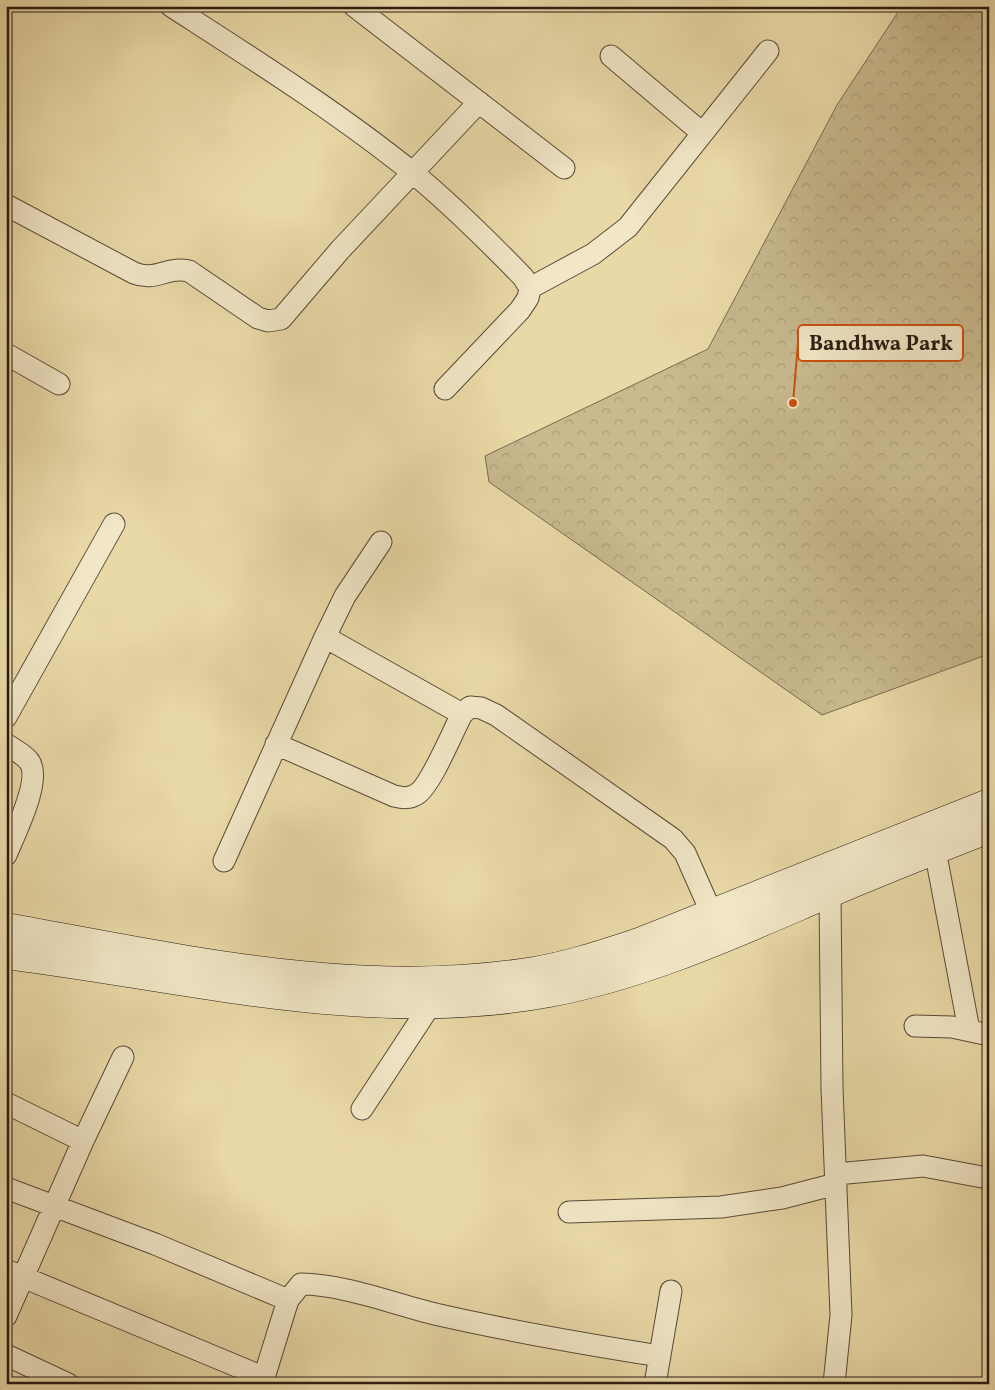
<svg xmlns="http://www.w3.org/2000/svg" width="995" height="1390" font-family="Vollkorn,serif">
<style>
.forest{fill:url(#forest-crowns);stroke:#786a50}
.lines{fill:none;stroke-linecap:round;stroke-linejoin:round}
.street-casing{stroke:#594a37;stroke-width:23}
.secondary-casing{stroke:#291b12;stroke-width:29}
.street{stroke:#f1e6c6;stroke-width:21}
.secondary{stroke:#f1e6c6;stroke-width:28}
.leader{fill:none;stroke:#cb500d;stroke-width:2}
.callout-dot{fill:#cb500d;stroke:#f1e6c6;stroke-width:2}
.callout{fill:#f1e6c6;stroke:#cb500d;stroke-width:2}
.callout-label{font-size:21px;text-anchor:middle;font-weight:bold;fill:#291b12}
</style>
<defs>
<pattern id="forest-crowns" width="20" height="18" patternUnits="userSpaceOnUse" patternTransform="scale(1.25)"><rect width="20" height="18" fill="#c8b98e"/><path d="M2 6a3 3 0 1 1 6 0M12 15a3 3 0 1 1 6 0" fill="none" stroke="#ac9e79"/></pattern>
</defs>
<rect width="100%" height="100%" fill="#e9d9a7"/>
<filter id="stains"><feTurbulence type="fractalNoise" baseFrequency=".004" numOctaves="4"/><feColorMatrix values="0 0 0 0 .2 0 0 0 0 .09 0 0 0 0 .02 0 0 0 .5 -.17"/></filter>
<radialGradient id="worn" r=".72"><stop offset=".6" stop-color="#630" stop-opacity="0"/><stop offset="1" stop-color="#630" stop-opacity=".3"/></radialGradient>
<!-- forest -->
<path class="forest" d="M902 6H989V654L822 715 489 482 485 456 708 349 837 105Z"/>
<g class="lines">
<!-- street casing -->
<g class="street-casing">
<path id="street" d="M171 6C253 59 336 111 413 173 452 205 488 241 523 277L530 288 528 298 520 310 445 389
M354 6 564 168
M611 56 702 133
M6 205 134 273C156 282 166 266 189 271L258 318 268 321 281 319 340 250 479 102
M530 288 593 254 628 227 768 51
M6 354 59 384
M325 637 462 714
M6 717 114 524
M6 744C13 749 23 754 28 760 44 777 14 835 6 855
M276 744 394 796C403 798 409 799 417 794 431 785 453 731 462 714L470 707 481 708 496 715 673 839 685 853 712 914
M935 850 969 1030
M224 861 325 637 345 596 381 542
M827 880 830 894 832 1088 841 1315 834 1384
M915 1026 952 1027 989 1035
M6 1103 83 1141
M362 1109 431 1004
M836 1174 923 1166 982 1177
M6 1188 155 1244 288 1300
M569 1212 721 1207 782 1198 836 1184
M6 1270 263 1377
M6 1316 83 1141 123 1057
M6 1355 68 1384
M262 1384 288 1300 301 1284C342 1284 394 1304 435 1314 509 1331 584 1344 660 1356
M655 1384 671 1291"/>
</g>
<!-- secondary casing -->
<g class="secondary-casing">
<path id="secondary" d="M6 927C180 958 357 1000 534 971 570 965 605 953 639 942L989 803
M6 955C185 977 368 1027 549 993 641 976 728 937 814 900 872 875 930 852 989 829"/>
</g>
<!-- street -->
<use href="#street" class="street"/>
<!-- secondary -->
<use href="#secondary" class="secondary"/>
</g>
<!-- callouts -->
<path class="leader" d="M793 403L798 343"/>
<circle class="callout-dot" cx="793" cy="403" r="5"/>
<rect class="callout" x="798" y="325" width="165" height="36" rx="5"/>
<g class="callout-label">
<text x="881" y="350">Bandhwa Park</text>
</g>
<!-- margin -->
<rect width="995" height="1390" fill="none" stroke="#e9d9a7" stroke-width="25"/>
<rect x="8" y="8" width="980" height="1375" fill="none" stroke="#291b12" stroke-width="2.5"/>
<rect x="12" y="12" width="970" height="1365" fill="none" stroke="#291b12"/>
<rect width="100%" height="100%" filter="url(#stains)"/>
<rect width="100%" height="100%" fill="url(#worn)"/>
</svg>
